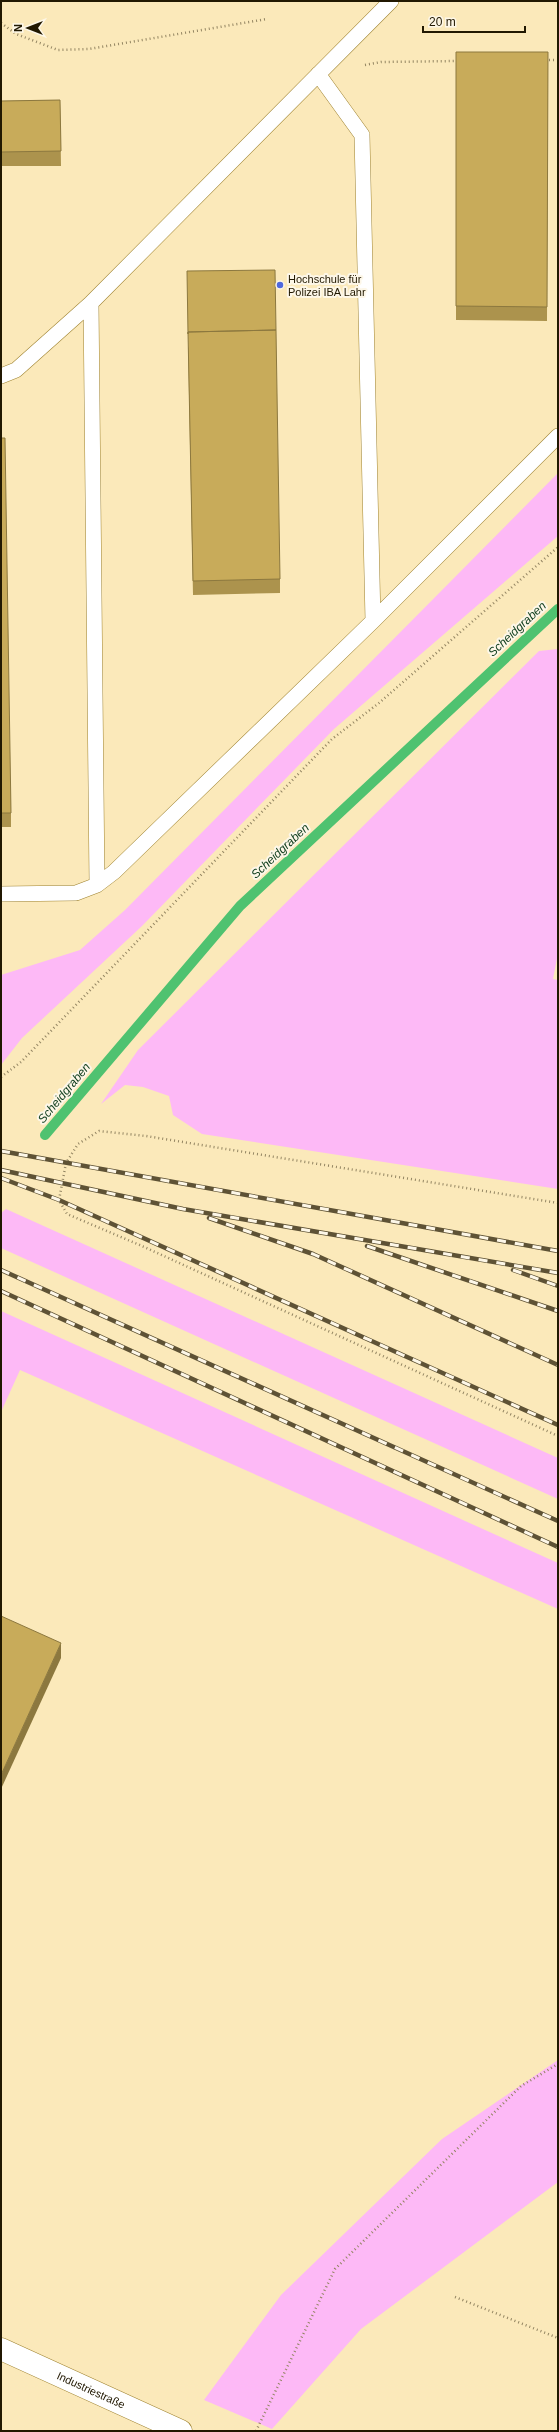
<svg xmlns="http://www.w3.org/2000/svg" width="559" height="2432" font-family="Arial,sans-serif">
<style>
.green{fill:#fdb9f6}
.lines{fill:none;stroke-linecap:round;stroke-linejoin:round}
.stream{stroke:#4fc270;stroke-width:10}
.service-casing{stroke:#9f8330;stroke-width:16}
.minor-casing{stroke:#9f8330;stroke-width:23}
.path{stroke:#938562;stroke-width:2.5;stroke-dasharray:1 3;stroke-linecap:butt}
.service{stroke:#fff;stroke-width:15}
.minor{stroke:#fff;stroke-width:22}
.rail-casing{stroke:#5e5235;stroke-width:4.5}
.rail{stroke:#fdf7e8;stroke-width:3;stroke-dasharray:9;stroke-linecap:butt}
.wall{fill:#ac934d}
.shaded-wall{fill:#8c783f}
.building{fill:#c8ab5a;stroke:#8c783f}
.poi-dot{fill:#4e68dd;stroke:#fdf7e8;stroke-width:1.5}
.labels{text-anchor:middle;stroke-width:4;stroke-linejoin:round;paint-order:stroke}
.poi-label{font-size:11px;fill:#211801;stroke:#fdf7e8;text-anchor:start}
.street-label{font-size:11px;fill:#211801;stroke:#fdf7e8}
.water-label{font-size:12px;font-style:italic;fill:#144121;stroke:#fdf7e8}
</style>
<rect width="100%" height="100%" fill="#fbe9ba"/>
<!-- green -->
<path class="green" d="M558 473V536L334 729 142 926 22 1038 1 1065V975L80 950 125 910Z
M558 649V953L553 979 558 980V1189L202 1134 173 1115 169 1096 143 1087 125 1085 101 1104 138 1050 539 651Z
M6 1209 558 1458V1499L1 1248V1213Z
M1 1311 558 1563V1609L20 1370 1 1412Z
M558 2060V2182L361 2329 272 2429 204 2400 281 2295 442 2139Z"/>
<g class="lines">
<!-- stream -->
<path class="stream" d="M45 1135 240 906 558 609"/>
<!-- service casing -->
<g class="service-casing">
<path id="service" d="M318 74 362 135 373 621
M91 303 97 885
M1 376 16 370 91 303 391 1
M1 894 76 893 97 885 114 872 373 621 558 436"/>
</g>
<!-- minor casing -->
<g class="minor-casing">
<g id="minor">
<path id="s1" d="M1 2349 181 2431"/>
</g>
</g>
<!-- path -->
<path class="path" d="M1 23 16 34 58 50 89 49 267 19
M545 60H558
M365 65 381 62 458 61
M1 1077 21 1062 332 739 379 703 558 547
M558 1203 146 1136 99 1131 78 1144 66 1163 59 1200 67 1214 142 1246 558 1436
M455 2297 558 2338
M256 2431 335 2269 521 2086 558 2064"/>
<!-- service -->
<use href="#service" class="service"/>
<!-- minor -->
<use href="#minor" class="minor"/>
<!-- rail casing -->
<g class="rail-casing">
<path id="rail" d="M1 1151 558 1251
M1 1170 183 1209 558 1273
M1 1178 59 1200 558 1425
M209 1218 313 1254 558 1365
M367 1246 558 1311
M1 1270 558 1521
M513 1270 558 1286
M1 1291 558 1547"/>
</g>
<!-- rail -->
<use href="#rail" class="rail"/>
</g>
<!-- wall -->
<path class="wall" d="M456 52H548L547 321 456 320Z
M60 100 61 166H1V101Z
M188 346 280 579V593L193 595Z
M1 438 11 813V827H1Z"/>
<!-- shaded-wall -->
<path class="shaded-wall" d="M61 1643V1658L1 1789V1775Z"/>
<!-- building -->
<path class="building" d="M456 52H548L547 307 456 306Z
M60 100 61 151 1 152V101Z
M275 270 276 330 188 332V334L187 271Z
M276 330 280 579 193 581 188 332Z
M1 438H5L11 813H1Z
M1 1616 61 1643 1 1775Z"/>
<!-- markers -->
<circle class="poi-dot" cx="280" cy="285" r="4"/>
<g class="labels">
<!-- poi labels -->
<g class="poi-label">
<text x="288" y="283">Hochschule für<tspan x="288" dy="13">Polizei IBA Lahr</tspan></text>
</g>
<!-- street labels -->
<g class="street-label">
<text dy="4" stroke="none"><textPath href="#s1" startOffset="99">Industriestraße</textPath></text>
</g>
<!-- water labels -->
<g class="water-label">
<text transform="translate(517 629) rotate(-43)" y="4">Scheidgraben</text>
<text transform="translate(280 851) rotate(-43)" y="4">Scheidgraben</text>
<text transform="translate(64 1093) rotate(-50)" y="4">Scheidgraben</text>
</g>
</g>
<!-- border -->
<rect width="559" height="2432" fill="none" stroke="#211801" stroke-width="4"/>
<!-- north arrow -->
<g transform="translate(28 28) rotate(270)" stroke="#fdf7e8" stroke-width="3" paint-order="stroke">
<path d="M0-3L7 15L0 10L-7 15Z" fill="#211801"/>
<text y="-6" font-size="11" font-weight="bold" text-anchor="middle" fill="#211801">N</text>
</g>
<!-- scale -->
<path d="M423 26v6h102v-6" fill="none" stroke="#211801" stroke-width="2"/>
<text x="429" y="26" font-size="12" fill="#211801" stroke="#fdf7e8" stroke-width="3" paint-order="stroke">20 m</text>
</svg>
